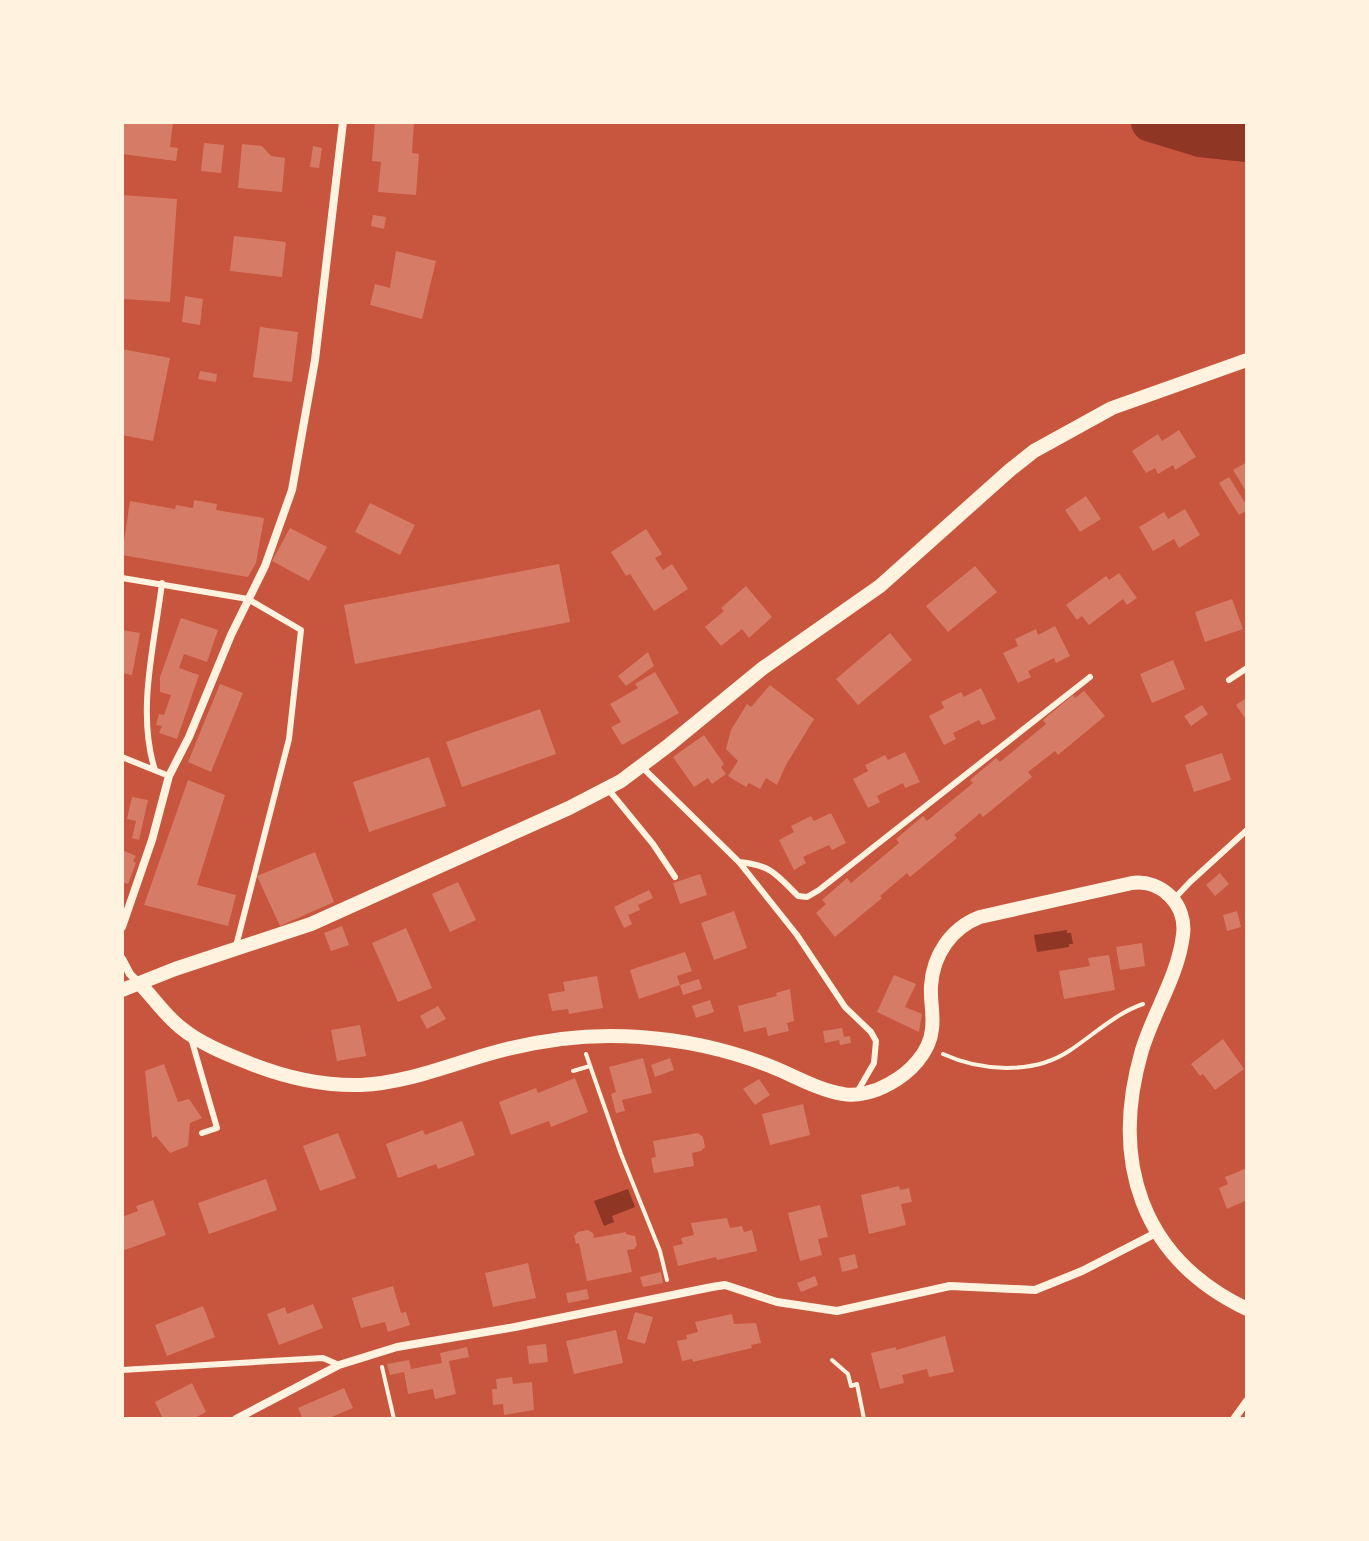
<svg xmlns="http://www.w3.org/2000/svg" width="1369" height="1541" font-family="'Alegreya Sans',sans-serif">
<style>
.water{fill:#8f3625}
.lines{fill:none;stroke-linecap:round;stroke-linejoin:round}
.river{stroke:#8f3625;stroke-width:40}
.building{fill:#d67c66}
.path{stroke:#fff3e0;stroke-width:4}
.service{stroke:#fff3e0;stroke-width:6}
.minor{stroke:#fff3e0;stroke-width:8}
.tertiary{stroke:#fff3e0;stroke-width:14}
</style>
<rect width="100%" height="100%" fill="#c8553d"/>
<!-- water -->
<path class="water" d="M1067 930V933H1071L1073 944H1069V947L1037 952 1034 935Z
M628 1189 635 1207 612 1216 614 1222 604 1226 594 1201Z"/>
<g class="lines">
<!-- river -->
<path class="river" d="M1151 122 1200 137 1247 142"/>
</g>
<!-- building -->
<path class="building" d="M122 122H173L170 147 178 148 176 161 122 154Z
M375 122H414L412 153 419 154 416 195 378 192 381 162 372 161Z
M204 143 224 145 221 173 201 171Z
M242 144 262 146 271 156 285 158 282 192 238 188Z
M313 146 322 148 319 168 310 167Z
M122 195 177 199 170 302 122 299Z
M373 215 386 217 384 229 371 226Z
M234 236 286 242 282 277 230 271Z
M396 251 436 261 422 319 370 305 375 284 390 288Z
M185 296 203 299 200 325 182 322Z
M260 327 298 332 292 382 253 377Z
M122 349 170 358 153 441 122 435Z
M200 371 217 374 216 382 198 379Z
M1179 430 1196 457 1175 470 1173 465 1158 474 1155 468 1146 473 1132 451 1158 434 1162 441Z
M1247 462V493L1233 470Z
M1229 477 1247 506V510L1239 515 1219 483Z
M1086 496 1101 519 1080 532 1065 510Z
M194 500 217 504 216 510 264 518 256 563 248 577 122 555 130 501 175 509 176 505 193 508Z
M370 503 415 525 400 555 355 532Z
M1185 509 1200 535 1179 548 1174 539 1153 551 1139 527 1164 512 1168 519Z
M290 528 327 547 309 581 272 561Z
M646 529 662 554 655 558 663 570 672 564 688 589 654 611 630 574 626 576 611 552Z
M559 564 570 622 355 664 344 605Z
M975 566 997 592 948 632 926 606Z
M1119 573 1137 598 1127 605 1123 599 1089 625 1082 616 1077 620 1066 605 1106 576 1109 580Z
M746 586 772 617 749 638 742 629 721 646 705 627 724 611 721 608Z
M1232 599 1243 629 1205 642 1195 612Z
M181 618 218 630 207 662 184 654 179 668 199 675 177 739 159 733 162 726 156 725 159 714 164 715 171 695 160 692V677Z
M1055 626 1070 656 1056 663 1054 658 1028 671 1031 677 1018 683 1003 653 1018 646 1015 639 1036 629 1038 635Z
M122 630 140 633 132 675 122 673Z
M890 633 912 660 858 705 836 679Z
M648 652 654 666 626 686 618 676Z
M1173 660 1185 689 1152 703 1140 674Z
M655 672 679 713 622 745 611 727 621 722 610 704 638 688 635 684Z
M220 684 243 693 211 772 188 762Z
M770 685 814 719 786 765 777 785 766 778 760 789 749 783 746 787 728 776 738 761 726 749 731 730 747 704 751 707Z
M981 688 996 719 982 725 979 720 953 733 956 739 944 745 929 716 944 708 941 702 961 692 964 697Z
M1084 691 1105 716 1058 755 1055 751 1028 772 1032 777 983 817 980 813 972 820 954 835 957 838 910 877 907 873 880 896 882 898 835 937 816 913 826 904 822 900 847 878 851 883 899 843 896 839 923 816 927 821 973 783 970 780 996 758 1000 762 1046 724 1043 720 1073 695 1075 698Z
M1245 699 1247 702V721L1236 705Z
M1202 705 1208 714 1191 726 1184 716Z
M540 709 556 754 462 787 446 742Z
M704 735 724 764 721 767 726 774 712 784 708 778 694 787 673 757Z
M905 752 920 782 905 788 903 783 877 796 880 802 868 808 853 779 868 771 865 765 885 755 888 760Z
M1222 753 1231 780 1194 792 1185 765Z
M429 757 446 806 369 832 353 782Z
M188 780 225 795 197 885 236 895 228 926 144 905Z
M132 797 148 800 139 840 132 838 136 821 127 819Z
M831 813 846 843 832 850 829 845 803 857 806 863 794 870 779 840 794 832 791 826 811 816 814 821Z
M122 850 136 856 133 861 136 863 128 884 122 882Z
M315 852 334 902 280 926 257 876Z
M1220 873 1229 884 1215 896 1206 885Z
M700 874 707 895 680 904 673 883Z
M458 882 476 920 450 932 432 894Z
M649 890 653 898 638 905 640 910 628 915 632 924 624 928 614 907Z
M734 911 747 948 714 960 701 923Z
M1237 911 1241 927 1227 931 1223 915Z
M342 926 349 945 331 951 324 933Z
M406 928 432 988 398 1002 372 943Z
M1142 943 1145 966 1120 970 1116 947Z
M685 952 692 971 677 976 680 985 699 979 702 989 683 995 680 985 639 999 630 970Z
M1109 955 1115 990 1064 999 1059 971 1090 966 1088 958Z
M894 975 916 984 905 1007 922 1014 919 1032 877 1012Z
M597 976 603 1008 569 1014 568 1009 552 1011 548 994 565 991 563 982Z
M790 989 794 1021 787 1023 789 1031 768 1036 766 1027 744 1032 738 1006 777 996 776 993Z
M710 1000 714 1012 696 1018 692 1006Z
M438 1006 446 1019 427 1029 420 1016Z
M360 1025 366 1056 337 1061 331 1030Z
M842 1028 844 1037 850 1036 851 1043 840 1045 839 1040 825 1043 823 1031Z
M1223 1039 1244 1069 1215 1090 1203 1074 1200 1076 1191 1064Z
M643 1058 652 1093 622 1100 625 1111 616 1113 611 1094 616 1092 609 1067Z
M670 1058 674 1070 655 1077 651 1065Z
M164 1064 178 1102 189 1099 202 1118 190 1123 188 1146 170 1153 156 1136 152 1138 145 1071Z
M575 1078 588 1112 551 1127 549 1121 511 1135 499 1102 536 1088 538 1093Z
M759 1079 770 1095 755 1105 743 1089Z
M803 1104 810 1135 770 1145 762 1114Z
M462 1121 475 1155 438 1169 436 1164 398 1178 386 1144 423 1130 425 1135Z
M338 1133 356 1178 320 1191 303 1146Z
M698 1133 703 1137 705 1147 701 1151 692 1153 694 1166 654 1173 651 1158 656 1157 653 1141Z
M1247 1168V1200L1227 1209 1219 1188 1228 1184 1225 1177Z
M266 1179 277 1210 209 1234 198 1203Z
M899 1186 900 1190 909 1188 912 1202 901 1204 906 1225 869 1234 861 1195Z
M153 1200 166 1235 122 1251V1217L138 1211 136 1206Z
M820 1205 828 1237 818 1239 822 1255 800 1261 788 1213Z
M727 1218 730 1228 742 1226 744 1232 752 1230 757 1251 717 1260 716 1257 678 1266 673 1246 683 1244 681 1238 694 1235 691 1223Z
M588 1230 593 1233 594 1238 626 1232V1234L635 1236 637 1245 634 1249 627 1250 632 1272 587 1281 579 1243 576 1244 574 1236 578 1232Z
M855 1254 858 1268 842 1272 839 1258Z
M528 1263 536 1298 493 1307 485 1273Z
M661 1272 663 1283 643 1287 640 1277Z
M815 1276 818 1285 801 1292 797 1283Z
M393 1286 401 1313 406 1312 410 1325 388 1332 385 1322 361 1328 352 1298Z
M587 1289 589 1299 568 1303 566 1293Z
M313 1304 323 1328 279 1345 267 1314 285 1307 287 1314Z
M203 1306 215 1337 167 1356 155 1325Z
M635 1312 653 1317 645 1344 627 1339Z
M732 1314 734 1324 756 1323 761 1343 751 1345 752 1348 722 1355 693 1362 692 1359 682 1361 677 1341 687 1339 686 1335 698 1332 695 1322Z
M616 1330 623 1363 574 1374 566 1341Z
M945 1336 954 1372 929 1377 927 1369 902 1375 904 1383 880 1389 871 1353 896 1347V1350Z
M546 1344 548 1362 529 1364 527 1346Z
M467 1347 469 1357 449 1361 456 1394 435 1399 433 1389 408 1394 404 1372 390 1375 387 1364 409 1360 411 1369 442 1363 440 1353Z
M512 1377 513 1384 532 1382 534 1410 504 1415 503 1404 493 1405 492 1389H497L496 1379Z
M192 1383 206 1412 193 1419H163L155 1402Z
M344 1388 353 1408 327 1419H303L298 1408Z"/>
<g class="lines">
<!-- path -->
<path class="path" d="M586 1054 621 1154 660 1251 667 1280
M943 1054C980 1071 1033 1075 1069 1051 1092 1036 1116 1013 1143 1004
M573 1071 590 1066
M832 1360 848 1374 851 1386 857 1384 864 1419
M382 1367 394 1419"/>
<!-- service -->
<path class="service" d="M122 578 248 599 301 630 289 739 236 946
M1229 680 1247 668
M122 757 169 776
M642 767 739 862 797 935 845 1007 871 1032 876 1041 874 1063 856 1094
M155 770C136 712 155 642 162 583
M608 789 653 844 675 877
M739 862C771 865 776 874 798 896L807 897 819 890 1090 677
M1174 899 1190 882 1247 830
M191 1038 217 1128 202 1133
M122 1370 323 1358 339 1365"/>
<!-- minor -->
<path class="minor" d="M122 927 152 840 169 776 189 737 231 635 265 566 292 490 315 360 343 122
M122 959 130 974 139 983
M236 1419 339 1365 397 1347 515 1327 712 1287 725 1285 777 1302 837 1311 950 1286 1035 1290 1082 1271 1156 1233
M1234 1419 1247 1401"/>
<!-- tertiary -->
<path class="tertiary" d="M139 983C153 997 164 1014 180 1027 199 1043 226 1054 249 1063 284 1077 324 1086 361 1085 404 1083 444 1067 485 1055 535 1040 587 1033 640 1037 683 1040 729 1050 770 1066 793 1075 818 1090 843 1094 857 1097 877 1091 889 1084 910 1073 930 1052 932 1029 934 1015 930 1000 931 986 933 955 951 928 980 917L1132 883C1162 879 1187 905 1183 935 1178 976 1154 1011 1142 1050 1110 1160 1140 1258 1247 1309
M122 990 175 969 311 924 569 808 621 781 669 745 763 668 880 586 1010 470 1034 451 1112 408 1247 360"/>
</g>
<!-- border -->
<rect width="1369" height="1541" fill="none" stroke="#fff3e0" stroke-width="248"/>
</svg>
